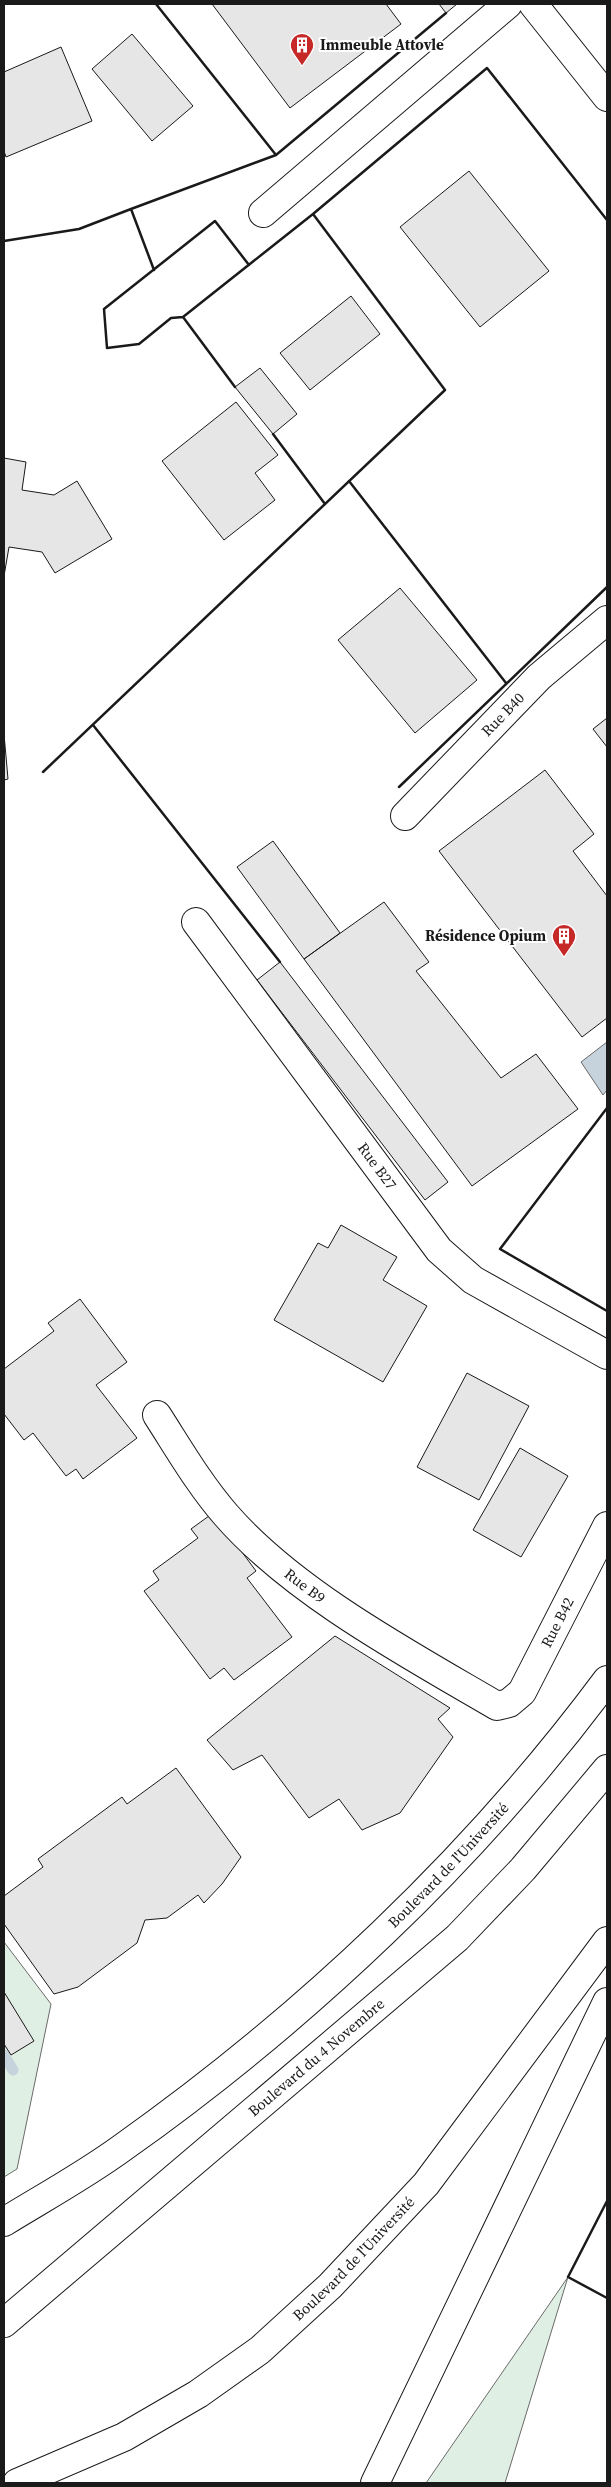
<svg xmlns="http://www.w3.org/2000/svg" width="611" height="2487" font-family="'Source Serif 4',serif">
<style>
.green{fill:#e0efe3;stroke:#6a6a6a}
.water{fill:#c6d2dc;stroke:#6a6a6a}
.lines{fill:none;stroke-linecap:round;stroke-linejoin:round}
.stream{stroke:#c6d2dc;stroke-width:11}
.building{fill:#e6e6e6;stroke:#1a1a1a}
.minor-casing{stroke:#1a1a1a;stroke-width:30}
.tertiary-casing{stroke:#1a1a1a;stroke-width:30}
.secondary-casing{stroke:#1a1a1a;stroke-width:30}
.primary-casing{stroke:#1a1a1a;stroke-width:30}
.minor{stroke:#fff;stroke-width:28}
.tertiary{stroke:#fff;stroke-width:28}
.secondary{stroke:#fff;stroke-width:28}
.primary{stroke:#fff;stroke-width:28}
.wall{stroke:#1a1a1a;stroke-width:2.5}
.labels{text-anchor:middle;stroke-width:4;stroke-linejoin:round;paint-order:stroke}
.poi-label{font-size:15px;font-weight:bold;fill:#1a1a1a;stroke:#fff;text-anchor:start}
.street-label{font-size:15px;fill:#1a1a1a;stroke:#fff}
</style>
<rect width="100%" height="100%" fill="#fff"/>
<!-- green -->
<path class="green" d="M4 1942 51 2004 17 2169 4 2177Z
M568 2277 505 2483H426Z"/>
<!-- water -->
<path class="water" d="M607 1042V1090L603 1095 581 1062Z"/>
<g class="lines">
<!-- stream -->
<path class="stream" d="M4 2055 13 2070"/>
</g>
<!-- building -->
<path class="building" d="M212 4H386L401 24 290 108Z
M439 4H457L446 13Z
M132 34 193 106 152 141 92 69Z
M61 47 92 121 6 157 4 151V72Z
M469 171 549 271 480 327 400 227Z
M351 296 380 334 310 390 280 353Z
M260 368 297 414 273 434 235 387Z
M236 402 278 455 255 473 275 500 224 540 162 461Z
M4 458 26 462 22 490 54 495 77 481 112 539 55 573 42 552 9 547 4 576Z
M400 588 477 680 415 733 338 640Z
M607 718V747L593 729Z
M4 734 8 779 4 780Z
M545 770 594 834 573 851 607 896V1018L582 1037 439 851Z
M273 841 340 933 304 959 237 867Z
M384 902 429 962 416 971 501 1078 536 1054 578 1109 472 1186 304 959Z
M280 962 448 1182 425 1200 257 980Z
M341 1225 397 1257 383 1280 427 1306 383 1382 274 1320 318 1243 328 1248Z
M80 1299 127 1362 96 1385 137 1438 83 1479 76 1469 66 1476 33 1433 24 1440 4 1414V1369L54 1331 48 1323Z
M467 1373 529 1406 479 1500 417 1467Z
M520 1448 568 1476 521 1557 473 1530Z
M213 1513 256 1571 247 1578 292 1637 234 1680 224 1668 210 1679 144 1591 159 1580 153 1571 198 1538 191 1529Z
M335 1636 450 1708 438 1719 453 1737 400 1813 362 1830 339 1799 309 1818 262 1755 233 1770 207 1740Z
M176 1768 241 1857 222 1884 204 1903 198 1895 167 1918 145 1920 137 1943 78 1987 54 1994 4 1924V1896L43 1867 38 1859 122 1797 127 1804Z
M4 1992 34 2041 11 2055 4 2044Z"/>
<g class="lines">
<!-- minor casing -->
<g class="minor-casing">
<g id="minor">
<path d="M263 213 508 4"/>
<path id="s1" d="M405 816 539 677 607 620"/>
<path id="s2" d="M196 922 439 1250 473 1280 607 1355"/>
<path id="s3" d="M157 1415C179 1449 199 1484 226 1515 293 1592 408 1654 497 1706L509 1703 522 1692 607 1526"/>
</g>
</g>
<!-- tertiary casing -->
<g class="tertiary-casing">
<path id="tertiary" d="M533 4 607 97"/>
</g>
<!-- secondary casing -->
<g class="secondary-casing">
<g id="secondary">
<path id="s4" d="M4 2222C43 2198 85 2175 122 2148 304 2019 474 1859 607 1680"/>
<path id="s5" d="M17 2483 124 2437 198 2394 260 2350 330 2286 426 2184 607 1941"/>
</g>
</g>
<!-- primary casing -->
<g class="primary-casing">
<g id="primary">
<path id="s6" d="M4 2323 457 1938 523 1869 607 1769"/>
<path d="M375 2483 607 2002"/>
</g>
</g>
<!-- minor -->
<use href="#minor" class="minor"/>
<!-- tertiary -->
<use href="#tertiary" class="tertiary"/>
<!-- secondary -->
<use href="#secondary" class="secondary"/>
<!-- primary -->
<use href="#primary" class="primary"/>
<!-- wall -->
<path class="wall" d="M156 4 276 155
M4 241 79 229 131 209
M154 270 131 209 276 155 446 13
M183 317 171 318 139 344 107 348 104 309 215 221 249 265
M235 387 183 317 313 214 487 68 607 220
M273 434 325 504
M349 481 506 683
M93 725 280 962
M43 772 445 390 313 214
M399 787 607 587
M607 1108 500 1249 607 1311
M607 2201 568 2277 607 2298"/>
</g>
<!-- icons -->
<defs>
<g id="building-pin" transform="scale(1.25)"><path d="M0 17L-7.5 6A9.5 9.5 0 1 1 7.5 6Z" fill="#c62828" stroke="#fff"/><path d="M-4-6H4V6H1V3H-1V6H-4ZM-2.5-4.3h1.7v1.8h-1.7ZM.8-4.3h1.7v1.8H.8ZM-2.5-1h1.7V.8h-1.7ZM.8-1h1.7V.8H.8Z" fill="#fff"/></g>
</defs>
<g fill-rule="evenodd">
<use href="#building-pin" x="302" y="45"/>
<use href="#building-pin" x="564" y="936"/>
</g>
<g class="labels">
<!-- poi labels -->
<g class="poi-label">
<text x="320" y="50">Immeuble Attovle</text>
<text x="546" y="941" text-anchor="end">Résidence Opium</text>
</g>
<!-- street labels -->
<g class="street-label">
<text dy="5" stroke="none"><textPath href="#s1" startOffset="141">Rue B40</textPath></text>
<text dy="5" stroke="none"><textPath href="#s2" startOffset="304">Rue B27</textPath></text>
<text dy="5" stroke="none"><textPath href="#s3" startOffset="228">Rue B9</textPath></text>
<text dy="5" stroke="none"><textPath href="#s3" startOffset="562">Rue B42</textPath></text>
<text dy="5" stroke="none"><textPath href="#s4" startOffset="572">Boulevard de l'Université</textPath></text>
<text dy="5" stroke="none"><textPath href="#s6" startOffset="410">Boulevard du 4 Novembre</textPath></text>
<text dy="5" stroke="none"><textPath href="#s5" startOffset="409">Boulevard de l'Université</textPath></text>
</g>
</g>
<!-- border -->
<rect width="611" height="2487" fill="none" stroke="#1a1a1a" stroke-width="10"/>
</svg>
